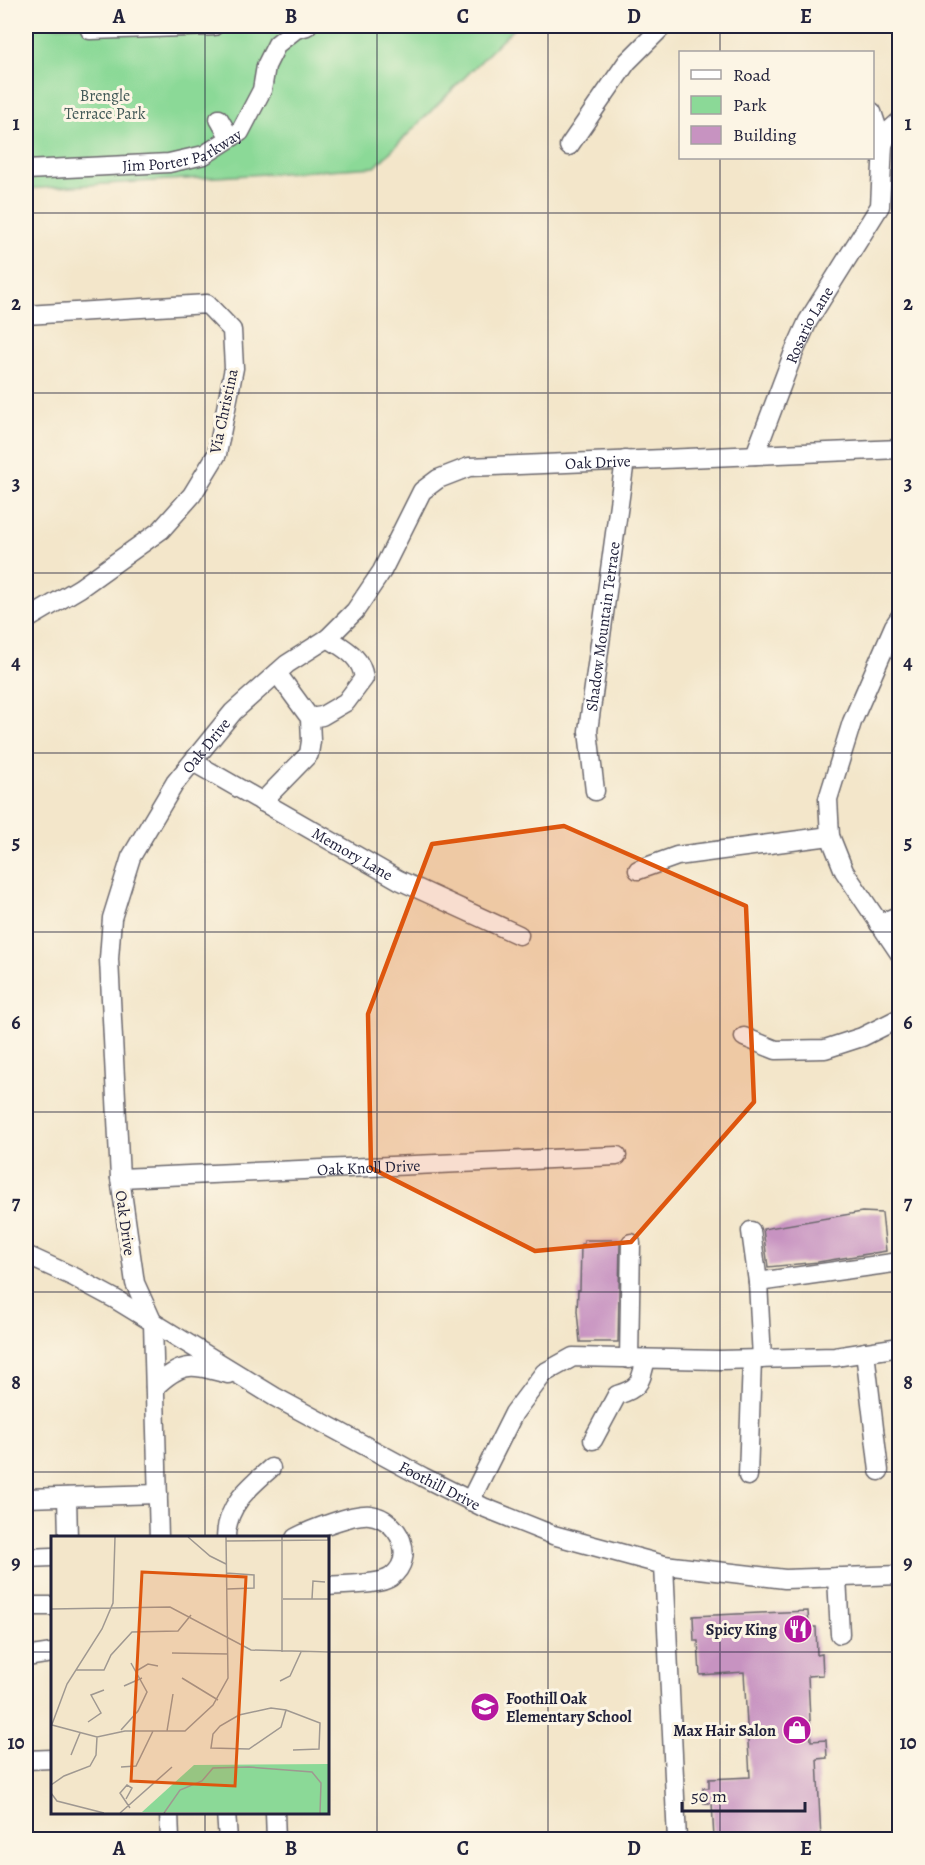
<svg xmlns="http://www.w3.org/2000/svg" width="925" height="1865" font-family="Alegreya,serif">
<style>
.green{fill:#8bd997;stroke:#567e69;stroke-width:1.5}
.building{fill:#c793c1}
.lines{fill:none;stroke-linecap:round;stroke-linejoin:round}
.minor-casing{stroke:#6b676d;stroke-width:21}
.minor{stroke:#fff;stroke-width:18}
.marked{fill:#de560e;fill-opacity:0.2;stroke:#de560e;stroke-width:4.5;stroke-linejoin:round}
.grid{fill:none;stroke:#22223b;stroke-width:1.5;stroke-opacity:0.55}
.labels{text-anchor:middle;stroke-width:6;stroke-linejoin:round;paint-order:stroke}
.park-label{font-size:16px;fill:#425957;stroke:#fcf5e5}
.street-label{font-size:16px;fill:#22223b;stroke:#fcf5e5}
.poi-label{font-size:16px;font-weight:bold;fill:#22223b;stroke:#fcf5e5;text-anchor:end}
.inset-road{fill:none;stroke:#9f9891;stroke-width:1.5}
.view{fill:#de560e;fill-opacity:0.15;stroke:#de560e;stroke-width:3}
.inset-edge{fill:none;stroke:#22223b;stroke-width:3}
.neatline{fill:none;stroke:#22223b;stroke-width:2}
.grid-label{font-size:20px;text-anchor:middle;font-weight:bold;fill:#22223b}
</style>
<rect width="100%" height="100%" fill="#fcf5e5"/>
<filter id="ink" filterUnits="userSpaceOnUse"><feTurbulence type="fractalNoise" baseFrequency=".0167" numOctaves="2"/><feDisplacementMap in="SourceGraphic" scale="12" xChannelSelector="R" yChannelSelector="G"/><feConvolveMatrix kernelMatrix="1 2 1 2 8 2 1 2 1" color-interpolation-filters="sRGB"/></filter>
<filter id="wash" filterUnits="userSpaceOnUse"><feTurbulence type="fractalNoise" baseFrequency=".008" numOctaves="4" result="noise"/><feDisplacementMap in="SourceGraphic" scale="24" xChannelSelector="R" yChannelSelector="G"/><feGaussianBlur stdDeviation="1.35" result="paint"/><feColorMatrix in="noise" values="0 0 0 0 0 0 0 0 0 0 0 0 0 0 0 0 0 1.4 0 .05"/><feComposite in="paint" operator="in"/></filter>
<g filter="url(#wash)">
<rect width="100%" height="100%" fill="#f3e6ca"/>
<!-- green -->
<path class="green" d="M26 26H516L375 167 26 189Z"/>
<g id="blocks">
<!-- building -->
<path class="building" d="M862 1212 882 1213 886 1251 818 1262 768 1267 763 1229Z
M584 1240H620L618 1342H580L577 1311 578 1290H580L581 1244H584Z
M808 1611 809 1627H816L817 1655 822 1654 823 1675 808 1676 811 1741 826 1740 827 1758 817 1759 821 1839H714L712 1803H704L703 1788H709V1779L750 1777 744 1672 700 1675 698 1641H694L693 1616Z"/>
</g>
</g>
<g filter="url(#ink)">
<use href="#blocks" fill-opacity="0" stroke="#6b676d" stroke-width="1.5"/>
<g class="lines">
<!-- minor casing -->
<g class="minor-casing">
<g id="minor">
<path d="M92 26 90 30 214 26"/>
<path d="M872 112 883 145"/>
<path d="M219 119 230 138"/>
<path d="M569 146 627 62 663 26"/>
<path id="s1" d="M26 170 169 163 204 155 240 132 262 90 266 66 277 44 296 29 307 26"/>
<path d="M26 315 207 304 232 330 234 368 217 454 192 495 161 530 80 588 26 620"/>
<path id="s2" d="M755 455 794 352 808 321 880 206 883 145 889 131 900 121"/>
<path d="M900 617 894 626 852 722 828 799 830 836 844 871 900 954"/>
<path d="M310 718 322 716 346 702 364 678C361 656 345 649 328 638"/>
<path id="s3" d="M193 762 399 880 519 935"/>
<path id="s4" d="M595 791 588 731 625 460"/>
<path d="M262 802 309 754 311 741 310 718 277 673"/>
<path d="M638 870 677 856 830 836"/>
<path d="M879 924 900 915"/>
<path d="M744 1037 776 1050 825 1049 862 1037 900 1018"/>
<path id="s5" d="M120 1178 617 1156"/>
<path d="M751 1231 758 1282 762 1359"/>
<path id="s6" d="M26 1255 74 1277 115 1299 275 1397 423 1477 483 1507 553 1535 664 1565 785 1579 900 1575"/>
<path d="M758 1282 900 1262"/>
<path d="M865 1352 879 1471"/>
<path d="M629 1359 631 1243"/>
<path d="M155 1387C183 1360 192 1365 228 1374"/>
<path d="M593 1440 617 1395C641 1388 640 1382 646 1359"/>
<path d="M748 1476 752 1360"/>
<path d="M67 1497 68 1538"/>
<path d="M26 1498 158 1494"/>
<path d="M470 1501 514 1413 544 1373 573 1357 720 1360 835 1357 900 1347"/>
<path id="s7" d="M159 1538 153 1323 135 1283 120 1178 109 959 112 918 131 857 175 783 233 712 287 664 328 638 355 611 382 571 422 491 438 479 469 467 900 449"/>
<path d="M226 1538C226 1506 249 1487 271 1468"/>
<path d="M295 1538C310 1530 354 1513 370 1515 399 1519 417 1557 391 1577 378 1586 343 1584 327 1586"/>
<path d="M26 1558 52 1557"/>
<path d="M664 1565 677 1840"/>
<path d="M837 1577 840 1634"/>
<path d="M26 1606H52"/>
<path d="M26 1657 52 1653"/>
<path d="M26 1760 52 1759"/>
<path d="M169 1812 170 1840"/>
<path d="M226 1812 228 1840"/>
<path d="M275 1812 276 1840"/>
</g>
</g>
<!-- minor -->
<use href="#minor" class="minor"/>
</g>
</g>
<!-- marked area -->
<path class="marked" d="M564 826 746 906 754 1102 631 1242 535 1251 371 1168 368 1014 432 844Z"/>
<!-- grid -->
<path class="grid" d="M205 26V1538M377 26V1840M548 26V1840M720 26V52M720 158V1840M26 213H900M26 393H900M26 573H900M26 753H900M26 932H900M26 1112H900M26 1292H900M26 1472H900M26 1652H52M327 1652H900M205 1812V1840"/>
<!-- icons -->
<defs>
<g id="restaurant-disc" transform="scale(1.5)"><circle r="9.5" fill="#b5179e" stroke="#fcf5e5"/><path d="M-5-6h1v4h1v-4h1v4h1v-4h1v5L-1.5 .5V6h-2V.5L-5-1ZM5-6V6H3V1.5H1.5Q1.5-4 5-6Z" fill="#fff"/></g>
<g id="school-disc" transform="scale(1.5)"><circle r="9.5" fill="#b5179e" stroke="#fcf5e5"/><path d="M0-5L7-2L0 1L-7-2ZM-4 1L0 2.5L4 1V4Q0 6-4 4Z" fill="#fff"/></g>
<g id="shop-disc" transform="scale(1.5)"><circle r="9.5" fill="#b5179e" stroke="#fcf5e5"/><path d="M-5-2.5h2.3a2.7 3.5 0 0 1 5.4 0H5L5.5 6h-11ZM-1.5-2.5h3a1.5 2.3 0 0 0-3 0Z" fill="#fff"/></g>
</defs>
<g fill-rule="evenodd">
<use href="#restaurant-disc" x="798" y="1629"/>
<use href="#school-disc" x="485" y="1707"/>
<use href="#shop-disc" x="797" y="1730"/>
</g>
<g class="labels">
<!-- park labels -->
<g class="park-label">
<text x="105" y="101">Brengle<tspan x="105" dy="18">Terrace Park</tspan></text>
</g>
<!-- street labels -->
<g class="street-label">
<text dy="6" stroke="none"><textPath href="#s1" startOffset="159">Jim Porter Parkway</textPath></text>
<text dy="6" stroke="none"><textPath href="#s2" startOffset="141">Rosario Lane</textPath></text>
<text transform="translate(223 411) rotate(-78)" y="6">Via Christina</text>
<text dy="6" stroke="none"><textPath href="#s7" startOffset="1346">Oak Drive</textPath></text>
<text dy="6" stroke="none"><textPath href="#s4" startOffset="166">Shadow Mountain Terrace</textPath></text>
<text dy="6" stroke="none"><textPath href="#s7" startOffset="824">Oak Drive</textPath></text>
<text dy="6" stroke="none"><textPath href="#s3" startOffset="184">Memory Lane</textPath></text>
<text dy="6" stroke="none"><textPath href="#s5" startOffset="249">Oak Knoll Drive</textPath></text>
<text transform="translate(126 1223) rotate(82)" y="6">Oak Drive</text>
<text dy="6" stroke="none"><textPath href="#s6" startOffset="474">Foothill Drive</textPath></text>
</g>
<!-- poi labels -->
<g class="poi-label">
<text x="777" y="1635">Spicy King</text>
<text x="506" y="1704" text-anchor="start">Foothill Oak<tspan x="506" dy="18">Elementary School</tspan></text>
<text x="776" y="1736">Max Hair Salon</text>
</g>
</g>
<!-- overview -->
<g transform="translate(51 1536)">
<rect width="278" height="278" fill="#f3e6ca"/>
<path d="M277 228V277L91 276 143 229Z" fill="#8bd997"/>
<path class="inset-road" d="M137 1 159 20 175 28M175 5 277 4V1M175 37 203 39V52L176 53M232 63H278M261 63 262 45 274 46M60 72 119 71 200 114 278 116M0 73 60 72M231 116V1M121 117 177 118M25 134H53L60 119 81 96 127 95 140 79M87 134 97 128 107 130M131 142 167 164M229 145 239 140 250 116M73 150 91 142M235 174 230 191 198 213 160 212 162 198 169 190 188 179 220 172 235 174 269 187 268 213 242 214M37 186 50 177 40 159 53 154M1 189 46 201 74 195H134L162 169 177 142 175 1M0 191 16 148 51 93 62 67 64 1M70 194 87 175 96 156 80 127M116 195 122 158M20 219 29 197M70 231 85 230 102 195M0 249 13 240 39 230 45 219 46 201M0 257 6 265 53 277M75 263 81 252 76 249 69 257 79 272M69 277 121 231M113 277 129 254 151 245 162 232 198 231 261 236 270 247 269 277"/>
<path class="view" d="M91 36 195 41 184 250 80 245Z"/>
<rect width="278" height="278" class="inset-edge"/>
</g>
<!-- margin -->
<rect width="925" height="1865" fill="none" stroke="#fcf5e5" stroke-width="66"/>
<!-- legend -->
<rect x="679" y="51" width="195" height="108" fill="#fcf5e5" stroke="#a5a1a1" stroke-width="1.5"/>
<rect x="691" y="70" width="30" height="9" fill="#ffffff" stroke="#a5a1a1" stroke-width="1.5"/>
<text x="733" y="81" font-size="18" fill="#22223b">Road</text>
<rect x="691" y="96" width="30" height="18" fill="#8bd997" stroke="#a5a1a1" stroke-width="1.5"/>
<text x="733" y="111" font-size="18" fill="#22223b">Park</text>
<rect x="691" y="126" width="30" height="18" fill="#c793c1" stroke="#a5a1a1" stroke-width="1.5"/>
<text x="733" y="141" font-size="18" fill="#22223b">Building</text>
<!-- scale -->
<path d="M682 1802v9h123v-9" fill="none" stroke="#22223b" stroke-width="3"/>
<text x="691" y="1802" font-size="18" fill="#22223b" stroke="#fcf5e5" stroke-width="4.5" paint-order="stroke">50 m</text>
<rect x="33" y="33" width="859" height="1799" class="neatline"/>
<g class="grid-label">
<text x="119" y="23">A</text>
<text x="291" y="23">B</text>
<text x="463" y="23">C</text>
<text x="634" y="23">D</text>
<text x="806" y="23">E</text>
<text x="16" y="130">1</text>
<text x="908" y="130">1</text>
<text x="16" y="310">2</text>
<text x="908" y="310">2</text>
<text x="16" y="490">3</text>
<text x="908" y="490">3</text>
<text x="16" y="669">4</text>
<text x="908" y="669">4</text>
<text x="16" y="849">5</text>
<text x="908" y="849">5</text>
<text x="16" y="1029">6</text>
<text x="908" y="1029">6</text>
<text x="16" y="1209">7</text>
<text x="908" y="1209">7</text>
<text x="16" y="1389">8</text>
<text x="908" y="1389">8</text>
<text x="16" y="1569">9</text>
<text x="908" y="1569">9</text>
<text x="16" y="1749">10</text>
<text x="908" y="1749">10</text>
<text x="119" y="1855">A</text>
<text x="291" y="1855">B</text>
<text x="463" y="1855">C</text>
<text x="634" y="1855">D</text>
<text x="806" y="1855">E</text>
</g>
</svg>
